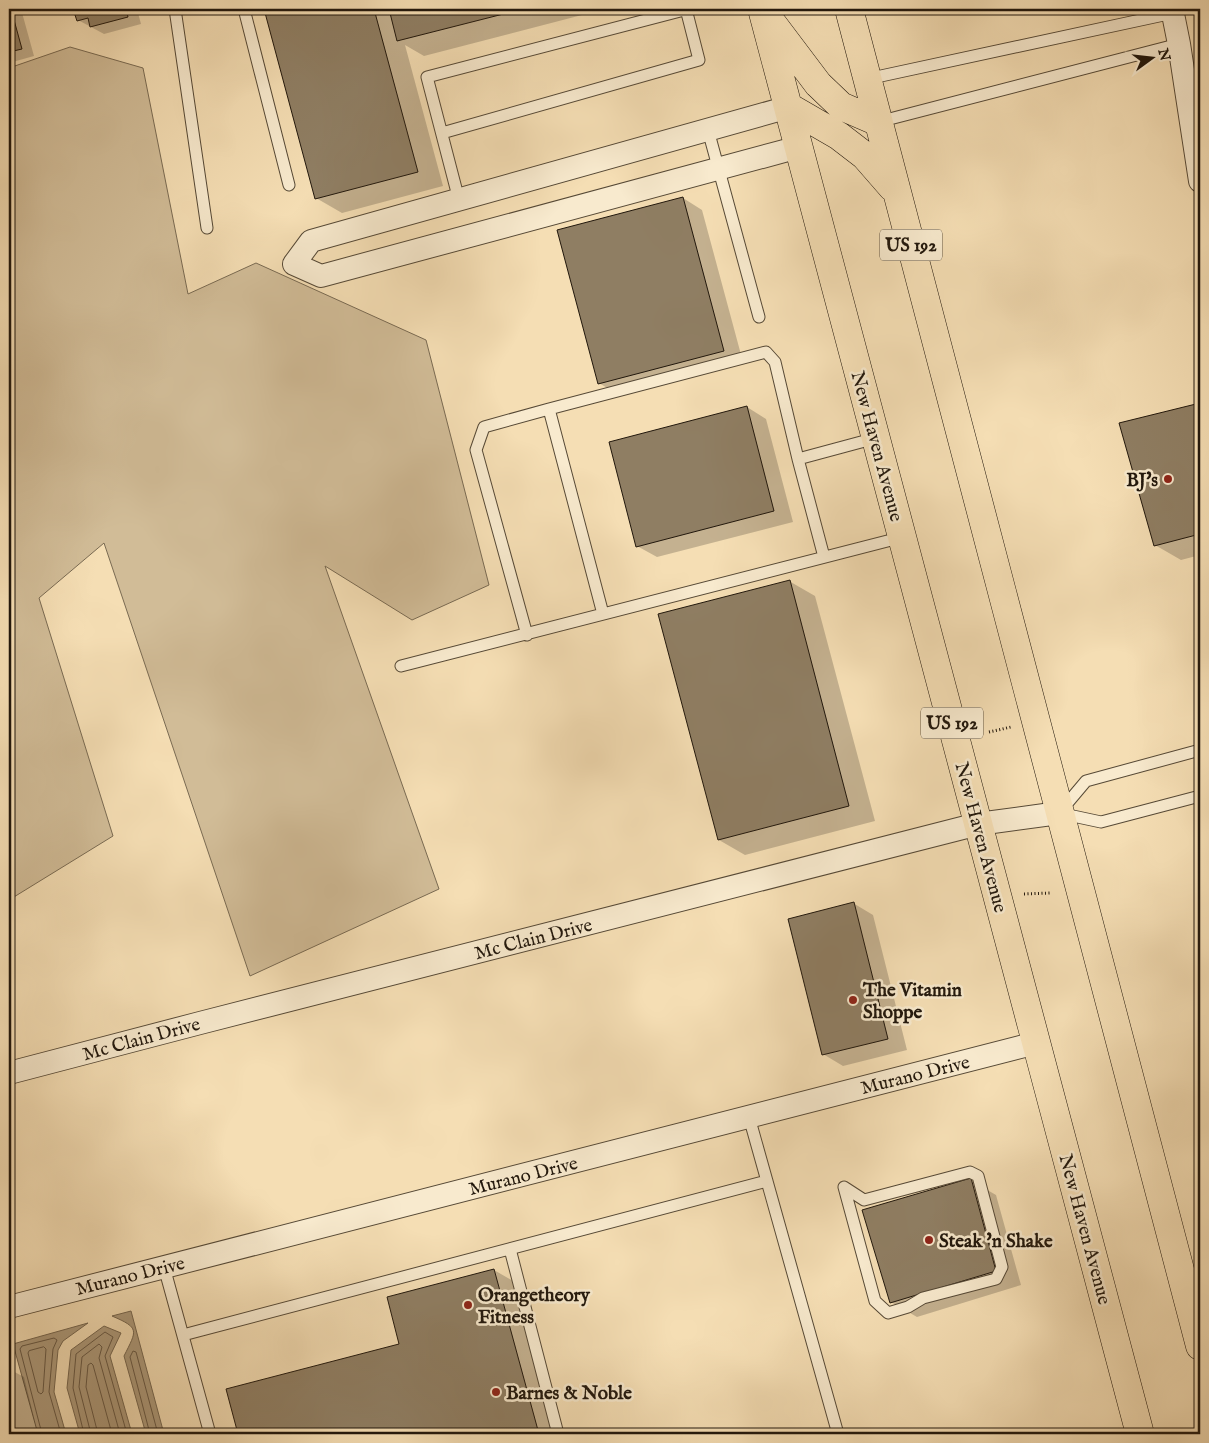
<svg xmlns="http://www.w3.org/2000/svg" width="1209" height="1443" font-family="'IM FELL English',serif">
<style>
.green{fill:#d1bc97;stroke:#796a52}
.water{fill:#ad9a7b;stroke:#75664f}
.shadow{fill:#0003}
.lines{fill:none;stroke-linecap:round;stroke-linejoin:round}
.shore{stroke:#675844;stroke-width:1}
.building{fill:#8f7e63;stroke:#21170c}
.service-casing{stroke:#564936;stroke-width:13}
.minor-casing{stroke:#564936;stroke-width:24}
.primary-casing{stroke:#21170c;stroke-width:29}
.path{stroke:#21170c;stroke-width:3;stroke-dasharray:1 2.5;stroke-linecap:butt}
.service{stroke:#f8eace;stroke-width:11}
.minor{stroke:#f8eace;stroke-width:22}
.primary{stroke:#f5deb4;stroke-width:28}
.poi-dot{fill:#8f2418;stroke:#f8eace;stroke-width:2}
.labels{text-anchor:middle;stroke-width:5;stroke-linejoin:round;paint-order:stroke}
.shield{fill:#f8eace;stroke:#625646;stroke-width:1}
.shield-label{font-size:18px;font-weight:bold;fill:#21170c}
.street-label{font-size:19px;fill:#21170c;stroke:#f8eace}
.poi-label{font-size:19px;font-weight:bold;fill:#21170c;stroke:#f8eace;text-anchor:start}
</style>
<rect width="100%" height="100%" fill="#f5deb4"/>
<filter id="stains"><feTurbulence type="fractalNoise" baseFrequency=".004" numOctaves="4"/><feColorMatrix values="0 0 0 0 .2 0 0 0 0 .09 0 0 0 0 .02 0 0 0 .5 -.17"/></filter>
<radialGradient id="worn" r=".72"><stop offset=".6" stop-color="#630" stop-opacity="0"/><stop offset="1" stop-color="#630" stop-opacity=".3"/></radialGradient>
<!-- green -->
<path class="green" d="M70 47 143 68 188 294 256 263 426 340 489 585 412 620 325 566 439 889 250 976 104 543 39 598 113 836 9 900V68Z"/>
<!-- water -->
<path class="water" d="M131 1311 164 1434H146L124 1356C137 1330 140 1328 112 1316Z
M88 1323 63 1341 58 1350 54 1392 66 1434H38L13 1344Z
M104 1326 121 1333 110 1356 132 1434H80L67 1388 71 1350Z"/>
<!-- shadow -->
<path class="shadow" d="M9 9H21L34 56 9 63Z
M75 9H137L141 24 104 34 78 20Z
M265 9H605L424 56 405 45 443 186 342 213 316 198Z
M683 198 702 210 743 362 619 395 599 383Z
M1200 405V555L1181 560 1155 545 1121 424Z
M747 407 766 419 793 522 657 557 637 546Z
M789 581 815 596 875 821 745 855 719 840Z
M853 903 873 915 907 1050 843 1066 823 1054Z
M970 1180 996 1195 1021 1285 917 1317 891 1302Z
M494 1270 520 1285 560 1434H240L228 1390 401 1344Z
M9 1369 24 1377 38 1434H9Z"/>
<g class="lines">
<!-- shore -->
<path class="shore" d="M44 1347 46 1349 43 1392 41 1394 38 1392 28 1353 29 1351Z
M42 1434 20 1349 22 1346 54 1338 57 1340 53 1349 49 1392 61 1434
M84 1434 73 1388 76 1354 105 1332 113 1337 105 1356 127 1434
M91 1434 79 1387 82 1357 99 1344 102 1347 99 1358 120 1434
M98 1434 86 1387 88 1365 91 1363 93 1365 112 1434
M150 1434 130 1357 133 1351 136 1352 158 1434"/>
</g>
<!-- building -->
<path class="building" d="M9 9H11L22 49 9 52Z
M73 9H126L128 17 90 27 88 18 77 21Z
M264 9H374L418 172 315 199Z
M389 9H523L397 41Z
M683 197 724 351 598 384 557 230Z
M1200 403V534L1154 546 1119 423Z
M747 406 774 511 636 547 609 442Z
M790 580 849 806 718 840 658 614Z
M854 902 888 1039 822 1055 788 919Z
M971 1178 996 1271 890 1303 862 1210Z
M494 1269 539 1434H238L226 1389 399 1344 387 1297Z"/>
<g class="lines">
<!-- service casing -->
<g class="service-casing">
<path id="service" d="M175 9 207 228
M244 9 289 185
M867 79 1173 13
M878 122 1179 44
M708 130 759 317
M442 133 699 60 686 9
M459 200 427 77 688 9
M824 557 798 459 876 438
M603 614 549 409 766 352 775 362 798 459
M527 635 476 450 484 427 549 409
M401 666 903 537
M1200 750 1086 781 1059 813 1101 822 1200 796
M749 1117 838 1434
M970 1172 978 1176 1002 1267 996 1279 923 1298 908 1307 888 1313 875 1301 844 1187 864 1200Z
M510 1249 558 1434
M164 1267 210 1434
M183 1335 767 1181"/>
</g>
<!-- minor casing -->
<g class="minor-casing">
<path id="minor" d="M1172 9 1179 44 1200 181
M789 107 311 241 294 264 321 276 799 147
M9 1073 200 1023 978 824 1059 813
M9 1307 1036 1043"/>
</g>
<!-- primary casing -->
<g class="primary-casing">
<path id="primary" d="M762 9 1140 1434
M849 9 1200 1346
M772 23 818 84 841 106 878 122
M789 107 839 136 865 156 892 187"/>
</g>
<!-- path -->
<path class="path" d="M989 732 1011 727
M1024 894 1051 893"/>
<!-- service -->
<use href="#service" class="service"/>
<!-- minor -->
<use href="#minor" class="minor"/>
<!-- primary -->
<use href="#primary" class="primary"/>
</g>
<!-- markers -->
<g class="poi-dot">
<circle cx="1168" cy="479" r="5"/>
<circle cx="853" cy="1000" r="5"/>
<circle cx="929" cy="1240" r="5"/>
<circle cx="468" cy="1305" r="5"/>
<circle cx="496" cy="1392" r="5"/>
</g>
<g class="labels">
<!-- shield labels -->
<g class="shield">
<rect x="880" y="229.5" width="62" height="31" rx="4"/>
<rect x="921" y="707.5" width="62" height="31" rx="4"/>
</g>
<g class="shield-label">
<text x="911" y="251">US 192</text>
<text x="952" y="729">US 192</text>
</g>
<!-- street labels -->
<g class="street-label">
<text transform="translate(878 446) rotate(75)" y="7">New Haven Avenue</text>
<text transform="translate(982 837) rotate(75)" y="7">New Haven Avenue</text>
<text transform="translate(533 938) rotate(-14)" y="7">Mc Clain Drive</text>
<text transform="translate(141 1038) rotate(-15)" y="7">Mc Clain Drive</text>
<text transform="translate(915 1074) rotate(-14)" y="7">Murano Drive</text>
<text transform="translate(523 1175) rotate(-14)" y="7">Murano Drive</text>
<text transform="translate(1086 1229) rotate(75)" y="7">New Haven Avenue</text>
<text transform="translate(130 1275) rotate(-14)" y="7">Murano Drive</text>
</g>
<!-- poi labels -->
<g class="poi-label">
<text x="1158" y="486" text-anchor="end">BJ's</text>
<text x="863" y="996">The Vitamin<tspan x="863" dy="22">Shoppe</tspan></text>
<text x="939" y="1247">Steak 'n Shake</text>
<text x="478" y="1301">Orangetheory<tspan x="478" dy="22">Fitness</tspan></text>
<text x="506" y="1399">Barnes &amp; Noble</text>
</g>
</g>
<!-- margin -->
<rect width="1209" height="1443" fill="none" stroke="#f5deb4" stroke-width="30"/>
<rect x="10" y="10" width="1189" height="1423" fill="none" stroke="#21170c" stroke-width="2.5"/>
<rect x="15" y="15" width="1179" height="1413" fill="none" stroke="#21170c"/>
<!-- north arrow -->
<g transform="translate(1152 58) rotate(75)" stroke="#f8eace" stroke-width="4" paint-order="stroke">
<path d="M0-4L9 19L0 12L-9 19Z" fill="#21170c"/>
<text y="-8" font-size="14" font-weight="bold" text-anchor="middle" fill="#21170c">N</text>
</g>
<rect width="100%" height="100%" filter="url(#stains)"/>
<rect width="100%" height="100%" fill="url(#worn)"/>
</svg>
